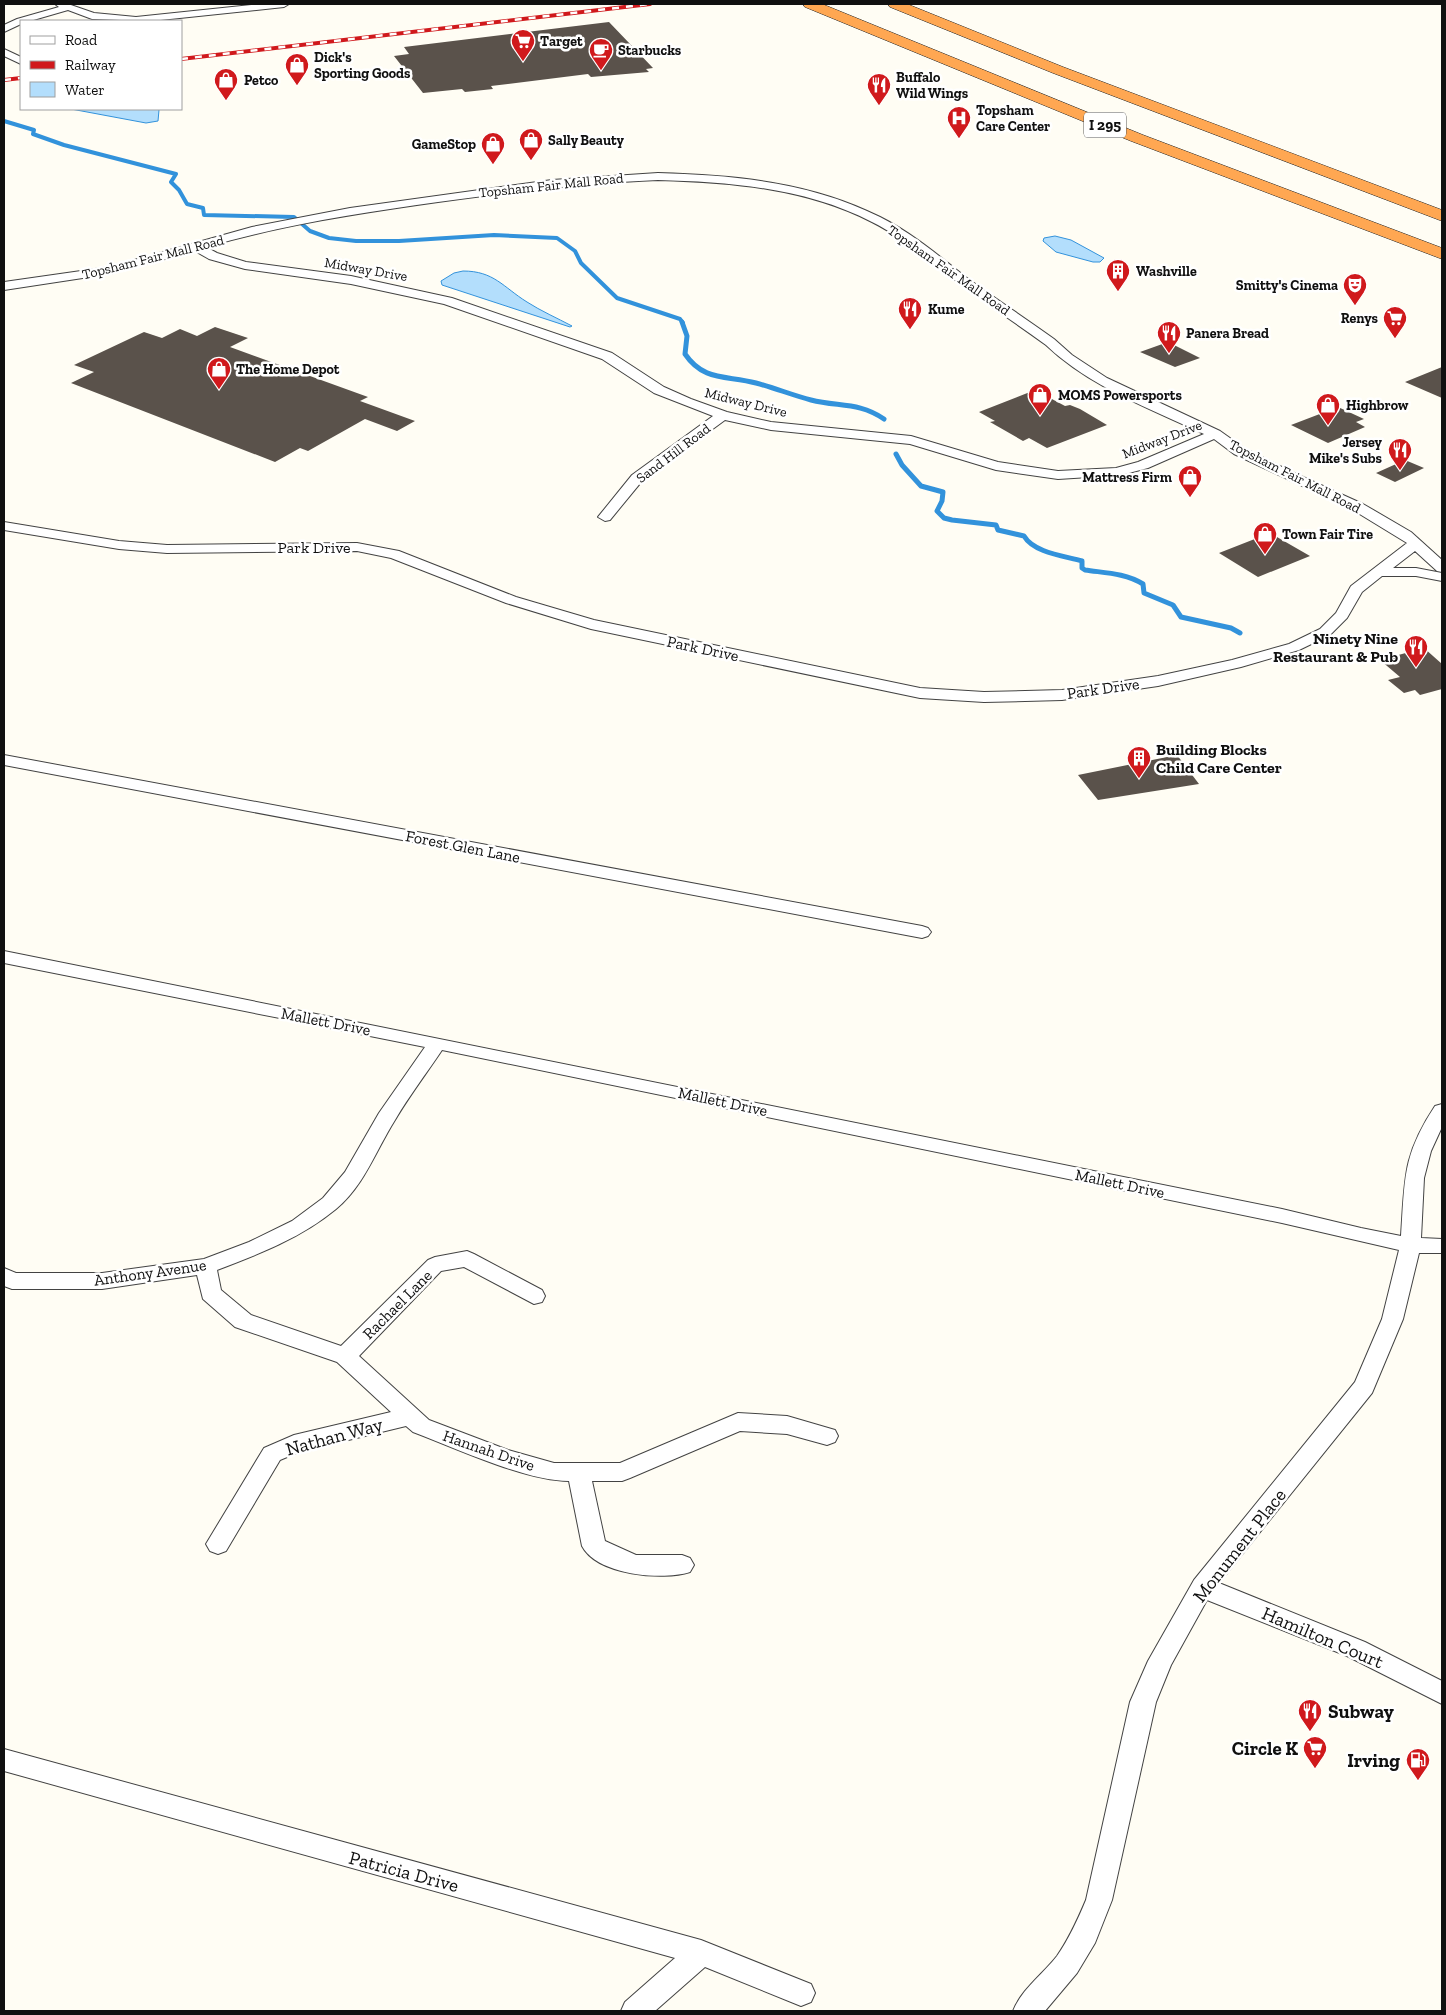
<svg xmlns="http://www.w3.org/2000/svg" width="1446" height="2015" font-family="'Zilla Slab',serif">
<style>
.water{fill:#b3defc;stroke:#3292db}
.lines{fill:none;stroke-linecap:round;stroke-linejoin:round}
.stream-far1{stroke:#3292db;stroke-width:4}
.stream{stroke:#3292db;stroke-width:5}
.building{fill:#5a524b}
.street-casing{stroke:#434343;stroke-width:2}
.highway-casing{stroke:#212121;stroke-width:1}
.street{fill:#fff;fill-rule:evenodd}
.highway{fill:#ffa752;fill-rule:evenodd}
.rail-casing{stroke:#d0191c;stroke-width:4}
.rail{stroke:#fff;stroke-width:2.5;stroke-dasharray:7;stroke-linecap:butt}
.labels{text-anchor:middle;stroke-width:5;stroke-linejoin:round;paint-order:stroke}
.far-poi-label{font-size:14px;font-weight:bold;fill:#101010;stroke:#fff;text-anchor:start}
.far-street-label{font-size:14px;fill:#101010;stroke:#fff}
.shield{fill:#fff;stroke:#585858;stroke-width:1}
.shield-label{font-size:15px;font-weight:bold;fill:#101010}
.street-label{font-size:16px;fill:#101010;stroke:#fff}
.poi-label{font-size:16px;font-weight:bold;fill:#101010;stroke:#fff;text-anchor:end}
.near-street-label{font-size:19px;fill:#101010;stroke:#fff}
.near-poi-label{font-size:19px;font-weight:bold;fill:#101010;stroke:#fff;text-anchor:end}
</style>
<rect width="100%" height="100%" fill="#fffdf4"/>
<!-- water -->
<path class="water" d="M71 109H159V110L158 121 146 123Z
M1055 236 1071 240 1104 258 1100 262H1093L1056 252 1043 241 1044 238Z
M463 271C494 271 503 287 527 302 541 311 557 318 572 326L570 327 442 285 441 281 454 273Z"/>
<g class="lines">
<!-- stream-far1 -->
<path class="stream-far1" d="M4 121 34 130 33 134 64 145 176 174 171 182 179 190 187 204 203 208 204 215 294 217 310 231 329 238 356 241H399L494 235 557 238 575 251 581 263 617 298 680 319 683 323"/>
<!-- stream -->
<path class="stream" d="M682 322 687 336 685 354C704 382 727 375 756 383 775 388 792 395 811 400 839 407 859 402 884 419
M896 454 902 465 921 486 943 492 942 501 937 511 944 518 952 520 996 525 998 530 1024 536C1034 553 1065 556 1082 561V568L1085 570C1105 573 1125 573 1143 584L1144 593 1173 605 1181 617 1231 628 1240 633"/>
</g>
<!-- building -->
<path class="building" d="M609 22 653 68 646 69 649 72 591 77 588 74 491 86 493 89 465 92 462 89 423 93 394 56 409 54 404 47Z
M215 327 248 338 230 347 368 397 360 401 415 421 397 431 365 419 308 451 300 448 275 462 71 383 94 372 74 365 144 332 162 338 180 329 197 336Z
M1168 342 1200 358 1175 367 1140 352Z
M1442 367V398L1405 382Z
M1035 390 1065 406 1070 405 1080 409 1107 425 1047 448 1029 438 1023 441 990 422 995 421 979 412Z
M1338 407 1364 419 1356 422 1365 427 1328 443 1291 425Z
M1405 460 1424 468 1395 482 1376 473Z
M1270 533 1310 556 1258 577 1219 553Z
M1424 648 1442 664V689L1420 695 1415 690 1404 693 1388 680 1400 677 1380 660Z
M1177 755 1199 784 1098 800 1078 775Z"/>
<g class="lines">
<!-- street casing -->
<g class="street-casing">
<path id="street" d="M55 4H68L94 13 136 17 260 4H289L284 7 151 21 92 19 68 10 30 21H21V24L4 32V25L17 19 59 7Z
M4 49 21 57V64L4 56Z
M658 173C733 175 811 182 880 217 912 233 939 256 967 278 996 299 1026 319 1054 339L1072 355 1107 378 1220 431 1244 448 1292 472 1363 504 1411 532 1442 560V572L1437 571 1415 551 1393 568H1416L1442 573V581L1416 576H1382L1362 592 1347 618 1330 635 1299 650 1241 667 1158 686 1062 700 984 702 920 698 591 629 506 603 391 558 357 551 167 553 119 549 4 530V522L119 541 167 545 357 543 399 551 516 597 594 620 920 688 984 692 1062 690 1158 676 1232 660 1289 644 1320 629 1336 613 1351 586 1407 543 1353 510 1234 454 1214 439 1148 468 1121 475 1058 479 996 470 910 444 771 430 725 420 642 481 610 520 605 521 598 517 632 475 713 416 654 393 602 359 444 304 351 284 245 269 209 259 195 251 109 274 4 290V282L109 267 252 227 350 208 552 180ZM658 180C731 182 806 188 872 222 904 238 931 262 959 283 987 304 1017 324 1046 345 1090 387 1149 408 1204 434L1138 462 1116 468 1058 471 998 462 911 436 771 422 727 412 691 399 664 387 612 353 452 298 351 276 246 262 217 253 206 247C282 225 360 213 438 202 511 192 584 183 658 180Z
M4 755 922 926 928 928 931 932 928 936 922 938 4 765Z
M4 951 1282 1209 1361 1228 1401 1236C1405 1179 1402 1156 1435 1106L1442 1104V1127L1431 1151 1424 1178 1421 1238 1442 1239V1253H1419L1403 1319 1372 1393 1219 1583 1365 1642 1442 1681V1704L1347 1656 1207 1600 1171 1665 1156 1702 1112 1900 1095 1943 1077 1973 1045 2011H1013C1021 1990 1043 1974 1057 1956 1069 1939 1078 1919 1086 1900L1130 1702 1148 1661 1194 1580 1355 1382 1382 1319 1399 1250 1282 1223 442 1050C426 1074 409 1096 395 1120 376 1150 364 1186 336 1209 301 1238 259 1254 217 1270L221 1290 251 1315 341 1346 428 1260 435 1257 467 1251 474 1254 542 1290 545 1296 542 1302 534 1304 464 1267 441 1271 359 1356 429 1420 508 1450 554 1463H620L738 1413 787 1416 835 1430 838 1436 835 1442 827 1445 787 1434 740 1431 630 1478 622 1481H592L605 1541 636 1555H682L690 1558 694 1565 690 1572C663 1581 597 1575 582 1546L569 1481C525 1481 456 1448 413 1432L406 1426 299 1452 280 1460 226 1551 218 1554 210 1551 206 1544 264 1448 294 1435 391 1412 337 1362 235 1327 203 1299 197 1275 102 1289H12L4 1286V1268L16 1273H102L204 1259 249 1242 292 1221 323 1198 345 1172 379 1113 425 1047 4 963Z
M4 1749 701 1940 811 1984 815 1993 811 2002 801 2006 705 1967 655 2011H621L625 2002 675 1958 4 1771Z"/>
</g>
<!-- highway casing -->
<g class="highway-casing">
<path id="highway" d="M803 4H822L1143 135 1442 248V259L1131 141 805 7Z
M888 4H907L1063 67 1442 210V221L1053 73 890 7Z"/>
</g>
<!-- street -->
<use href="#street" class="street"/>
<!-- highway -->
<use href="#highway" class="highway"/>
<!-- rail casing -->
<g class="rail-casing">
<path id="rail" d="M181 59 650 4
M4 80 21 78"/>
</g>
<!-- rail -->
<use href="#rail" class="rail"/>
</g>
<!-- icons -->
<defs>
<g id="supermarket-pin" transform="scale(1.25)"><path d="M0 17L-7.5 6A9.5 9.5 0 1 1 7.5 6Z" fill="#d0191c" stroke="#fff"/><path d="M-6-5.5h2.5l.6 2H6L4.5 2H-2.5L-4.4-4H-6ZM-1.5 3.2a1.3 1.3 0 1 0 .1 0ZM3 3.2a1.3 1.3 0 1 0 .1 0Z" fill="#fff"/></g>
<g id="cafe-pin" transform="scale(1.25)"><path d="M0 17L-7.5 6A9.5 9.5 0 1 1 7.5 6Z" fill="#d0191c" stroke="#fff"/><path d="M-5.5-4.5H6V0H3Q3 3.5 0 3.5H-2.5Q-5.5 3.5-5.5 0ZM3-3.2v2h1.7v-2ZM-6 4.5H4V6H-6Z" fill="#fff"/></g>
<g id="shop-pin" transform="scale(1.25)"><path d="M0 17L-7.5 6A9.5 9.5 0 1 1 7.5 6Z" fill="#d0191c" stroke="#fff"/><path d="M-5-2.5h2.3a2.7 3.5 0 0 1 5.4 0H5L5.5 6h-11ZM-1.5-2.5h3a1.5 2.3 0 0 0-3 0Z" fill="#fff"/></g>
<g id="restaurant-pin" transform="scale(1.25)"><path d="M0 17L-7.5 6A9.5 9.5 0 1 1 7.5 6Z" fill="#d0191c" stroke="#fff"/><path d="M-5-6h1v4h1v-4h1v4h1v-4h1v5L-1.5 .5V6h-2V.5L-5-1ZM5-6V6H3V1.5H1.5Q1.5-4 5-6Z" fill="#fff"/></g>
<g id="hospital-pin" transform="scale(1.25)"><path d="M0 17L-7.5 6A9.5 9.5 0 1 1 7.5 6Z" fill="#d0191c" stroke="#fff"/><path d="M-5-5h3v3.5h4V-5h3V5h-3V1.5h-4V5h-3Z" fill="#fff"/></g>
<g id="building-pin" transform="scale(1.25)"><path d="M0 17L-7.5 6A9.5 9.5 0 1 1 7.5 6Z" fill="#d0191c" stroke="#fff"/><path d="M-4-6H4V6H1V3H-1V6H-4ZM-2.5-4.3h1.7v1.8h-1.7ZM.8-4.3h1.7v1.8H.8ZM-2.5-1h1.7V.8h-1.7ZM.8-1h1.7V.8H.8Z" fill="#fff"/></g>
<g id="theatre-pin" transform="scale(1.25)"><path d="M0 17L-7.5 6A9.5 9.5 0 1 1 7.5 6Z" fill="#d0191c" stroke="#fff"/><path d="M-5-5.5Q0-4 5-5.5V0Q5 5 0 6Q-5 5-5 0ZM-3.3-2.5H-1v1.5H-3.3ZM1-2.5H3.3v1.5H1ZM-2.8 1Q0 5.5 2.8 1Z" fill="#fff"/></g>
<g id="fuel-pin" transform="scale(1.25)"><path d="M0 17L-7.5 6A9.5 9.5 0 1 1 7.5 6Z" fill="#d0191c" stroke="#fff"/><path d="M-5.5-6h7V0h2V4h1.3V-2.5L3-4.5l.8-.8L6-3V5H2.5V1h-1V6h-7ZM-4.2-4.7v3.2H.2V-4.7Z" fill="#fff"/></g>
</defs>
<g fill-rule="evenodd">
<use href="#supermarket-pin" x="523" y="41"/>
<use href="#cafe-pin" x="601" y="50"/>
<use href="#shop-pin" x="297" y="65"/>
<use href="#shop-pin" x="226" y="80"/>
<use href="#restaurant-pin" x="879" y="85"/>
<use href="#hospital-pin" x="959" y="118"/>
<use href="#shop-pin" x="531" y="140"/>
<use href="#shop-pin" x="493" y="144"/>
<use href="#building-pin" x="1118" y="271"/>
<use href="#theatre-pin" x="1355" y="285"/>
<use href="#restaurant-pin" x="910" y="309"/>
<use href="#supermarket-pin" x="1395" y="318"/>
<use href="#restaurant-pin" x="1169" y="333"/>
<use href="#shop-pin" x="219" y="369"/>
<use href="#shop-pin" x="1040" y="395"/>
<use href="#shop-pin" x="1328" y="405"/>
<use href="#restaurant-pin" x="1400" y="450"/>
<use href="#shop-pin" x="1190" y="477"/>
<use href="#shop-pin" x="1265" y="534"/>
<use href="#restaurant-pin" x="1416" y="647"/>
<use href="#building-pin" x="1139" y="758"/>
<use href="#restaurant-pin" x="1310" y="1711"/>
<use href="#supermarket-pin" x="1315" y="1748"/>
<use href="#fuel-pin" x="1418" y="1760"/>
</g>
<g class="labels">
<!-- far-poi labels -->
<g class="far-poi-label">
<text x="540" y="46">Target</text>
<text x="618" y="55">Starbucks</text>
<text x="314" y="62">Dick's<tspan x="314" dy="16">Sporting Goods</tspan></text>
<text x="896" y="82">Buffalo<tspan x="896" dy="16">Wild Wings</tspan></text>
<text x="244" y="85">Petco</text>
<text x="976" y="115">Topsham<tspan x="976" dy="16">Care Center</tspan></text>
<text x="548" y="145">Sally Beauty</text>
<text x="476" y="149" text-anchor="end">GameStop</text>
<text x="1136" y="276">Washville</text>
<text x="1338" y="290" text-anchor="end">Smitty's Cinema</text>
<text x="928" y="314">Kume</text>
<text x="1378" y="323" text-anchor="end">Renys</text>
<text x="1186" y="338">Panera Bread</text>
<text x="236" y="374">The Home Depot</text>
<text x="1058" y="400">MOMS Powersports</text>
<text x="1346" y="410">Highbrow</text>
<text x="1382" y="447" text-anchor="end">Jersey<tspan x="1382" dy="16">Mike's Subs</tspan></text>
<text x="1172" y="482" text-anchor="end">Mattress Firm</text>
<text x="1282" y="539">Town Fair Tire</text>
</g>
<!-- far-street labels -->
<g class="far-street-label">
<text transform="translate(551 185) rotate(-6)" y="5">Topsham Fair Mall Road</text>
<text transform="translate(153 257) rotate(-14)" y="5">Topsham Fair Mall Road</text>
<text transform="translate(366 269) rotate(10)" y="5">Midway Drive</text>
<text transform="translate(949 270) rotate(35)" y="5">Topsham Fair Mall Road</text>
<text transform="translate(746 402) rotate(14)" y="5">Midway Drive</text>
<text transform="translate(1162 439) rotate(-21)" y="5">Midway Drive</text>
<text transform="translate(673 453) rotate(-37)" y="5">Sand Hill Road</text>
<text transform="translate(1295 476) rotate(27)" y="5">Topsham Fair Mall Road</text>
</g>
<!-- shield labels -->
<rect class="shield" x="1084" y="112.5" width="42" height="25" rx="4"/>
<g class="shield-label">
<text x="1105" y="130">I 295</text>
</g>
<!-- street labels -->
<g class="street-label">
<text x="314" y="553">Park Drive</text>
<text transform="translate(703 648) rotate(12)" y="6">Park Drive</text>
<text transform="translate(1103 688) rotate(-8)" y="6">Park Drive</text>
<text transform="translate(463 846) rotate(11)" y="6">Forest Glen Lane</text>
<text transform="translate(326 1021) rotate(11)" y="6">Mallett Drive</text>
<text transform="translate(723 1101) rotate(12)" y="6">Mallett Drive</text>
<text transform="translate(1120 1183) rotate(12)" y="6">Mallett Drive</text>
<text transform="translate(150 1272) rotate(-8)" y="6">Anthony Avenue</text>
<text transform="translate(397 1304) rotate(-45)" y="6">Rachael Lane</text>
<text transform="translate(489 1450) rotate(19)" y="6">Hannah Drive</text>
</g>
<!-- poi labels -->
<g class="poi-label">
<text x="1398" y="644">Ninety Nine<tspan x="1398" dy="18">Restaurant &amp; Pub</tspan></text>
<text x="1156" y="755" text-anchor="start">Building Blocks<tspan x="1156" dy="18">Child Care Center</tspan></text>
</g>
<!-- near-street labels -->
<g class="near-street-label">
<text transform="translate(334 1436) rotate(-15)" y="7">Nathan Way</text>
<text transform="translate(1239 1545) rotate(-52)" y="7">Monument Place</text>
<text transform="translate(1323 1637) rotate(23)" y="7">Hamilton Court</text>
<text transform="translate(404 1871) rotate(15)" y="7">Patricia Drive</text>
</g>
<!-- near-poi labels -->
<g class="near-poi-label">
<text x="1328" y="1718" text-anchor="start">Subway</text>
<text x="1298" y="1755">Circle K</text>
<text x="1400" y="1767">Irving</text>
</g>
</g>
<!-- border -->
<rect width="1446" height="2015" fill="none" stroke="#101010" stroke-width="10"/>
<!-- legend -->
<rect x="20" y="20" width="162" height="90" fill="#ffffff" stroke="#9f9f9f"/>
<rect x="30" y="36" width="25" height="8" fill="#ffffff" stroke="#9f9f9f"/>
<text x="65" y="45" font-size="15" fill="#101010">Road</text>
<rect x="30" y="61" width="25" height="8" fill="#d0191c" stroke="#9f9f9f"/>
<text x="65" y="70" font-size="15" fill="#101010">Railway</text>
<rect x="30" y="82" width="25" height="15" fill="#b3defc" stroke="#9f9f9f"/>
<text x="65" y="95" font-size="15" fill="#101010">Water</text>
</svg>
